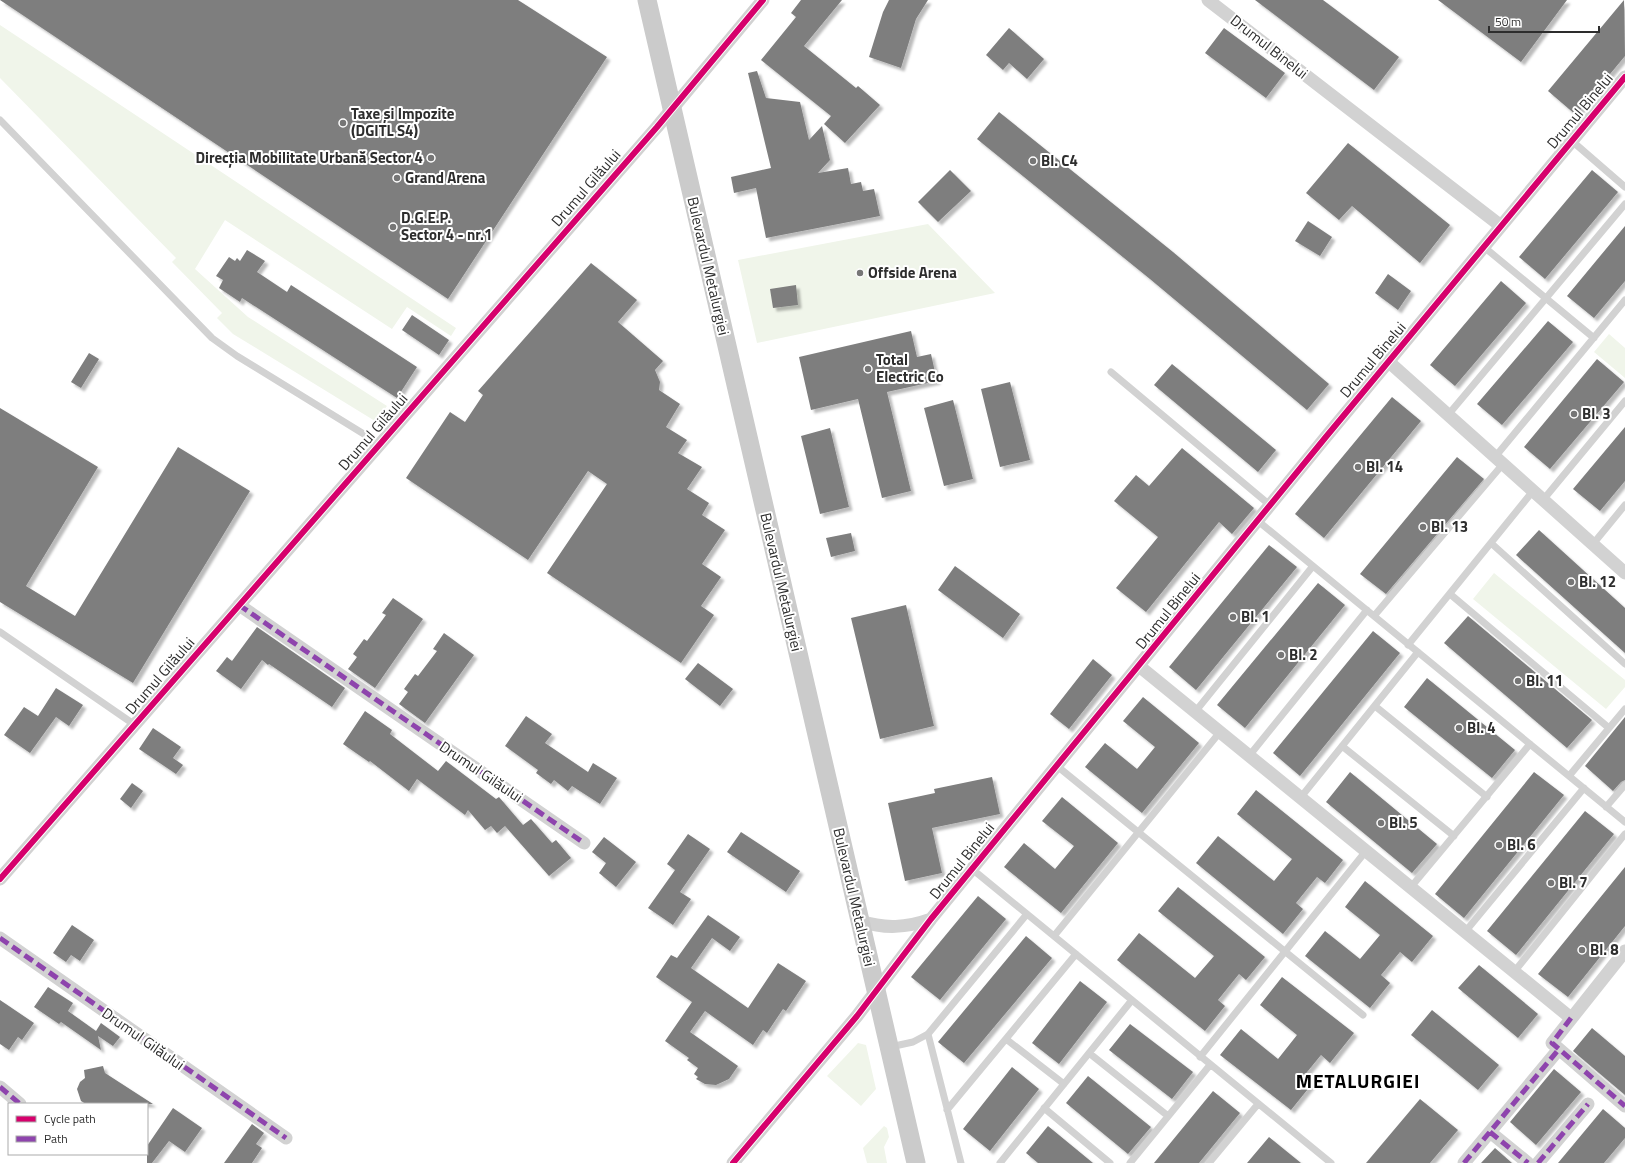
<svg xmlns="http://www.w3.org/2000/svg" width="1625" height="1163" font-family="'Titillium Web',sans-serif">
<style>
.green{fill:#f0f5ea}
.building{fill:#7e7e7e;filter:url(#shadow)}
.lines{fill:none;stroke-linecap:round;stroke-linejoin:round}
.lane{stroke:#d2d2d2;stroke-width:7}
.street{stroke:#d2d2d2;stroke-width:13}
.secondary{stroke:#cbcbcb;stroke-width:19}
.quiet{stroke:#8e44ad;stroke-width:5;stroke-dasharray:10 5;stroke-linecap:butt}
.cycleway-casing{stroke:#fff;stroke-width:8}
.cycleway{stroke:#d6006c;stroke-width:6}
.poi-dot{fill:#767676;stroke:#fff;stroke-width:1.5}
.labels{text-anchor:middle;stroke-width:4;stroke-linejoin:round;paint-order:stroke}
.street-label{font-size:15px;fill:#2d2d2d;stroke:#fff}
.poi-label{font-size:15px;font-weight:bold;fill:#2d2d2d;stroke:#fff;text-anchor:start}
.district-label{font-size:19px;font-weight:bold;letter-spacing:1px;fill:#000;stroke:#fff}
</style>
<defs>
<filter id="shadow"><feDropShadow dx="3.5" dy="3.5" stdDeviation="1" flood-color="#0004"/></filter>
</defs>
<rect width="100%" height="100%" fill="#fff"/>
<!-- green -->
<path class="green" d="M0 25 456 328 451 336 407 307 392 329 225 220 195 269 248 317 387 406 375 421 233 334 217 318 222 313 172 262 176 258 0 78Z
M928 224 995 293 757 343 738 260Z
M1609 334 1625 348V378L1594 352Z
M1494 573 1625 680V687L1606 709 1473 599Z
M858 1043 866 1045 876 1089 861 1106 827 1076Z
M884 1126 887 1128 889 1137 884 1147 887 1163H867L863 1148Z"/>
<!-- building -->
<path class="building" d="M0 0H518L607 57 448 299Z
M801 0H842L804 46 856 88 858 86 880 105 845 143 824 124 831 116 761 60 796 17 791 13Z
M889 0H928L916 19 901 68 869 57 883 12Z
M1255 0H1323L1399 57 1374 90Z
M1438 0H1567L1521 62Z
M1624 0 1625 56 1576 115 1548 91Z
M1009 28 1044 59 1027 79 1009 63 1003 70 986 55Z
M1224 28 1285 73 1266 98 1205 53Z
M757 71 766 98 800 102 809 140 822 126 830 160 818 173 848 168 851 184 861 182 863 191 874 189 880 216 766 238 756 188 734 193 731 177 771 168 748 73Z
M999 112 1173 252 1329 384 1307 410 1150 279 977 139Z
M1348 143 1450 225 1420 263 1352 206 1339 220 1306 193Z
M950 170 971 191 938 222 918 202Z
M1592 170 1618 192 1545 279 1519 257Z
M1308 221 1332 237 1320 256 1295 241Z
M1625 226V281L1594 318 1567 296Z
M247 250 265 261 257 272 287 292 291 285 417 367 397 398 242 298 240 302 219 288 223 280 216 276 229 257 235 261 237 258 240 261Z
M591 263 637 300 618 322 663 361 655 370 660 382 659 390 680 404 666 427 687 440 678 453 702 467 687 489 709 503 702 515 725 530 702 564 721 577 701 606 714 615 681 663 547 573 607 484 588 471 528 560 406 478 450 412 465 422 483 395 478 391Z
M1388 274 1411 291 1398 310 1375 293Z
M1501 281 1526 303 1455 386 1430 365Z
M796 285 798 305 773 308 770 289Z
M412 315 449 340 439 355 402 330Z
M1548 321 1573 342 1502 425 1477 404Z
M911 331 917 357 931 354 937 381 887 392 911 491 882 498 858 399 811 410 799 357Z
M89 353 99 359 81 388 71 382Z
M1597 359 1624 382 1550 469 1524 447Z
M1172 364 1276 450 1258 472 1154 385Z
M1010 382 1030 460 1000 467 981 389Z
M1392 397 1421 421 1324 538 1295 514Z
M953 400 973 479 944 486 924 408Z
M0 408 98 467 26 586 75 616 178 447 250 491 133 683 0 602Z
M1625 427V481L1600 511 1573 489Z
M830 428 849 507 820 514 801 436Z
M1182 448 1254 508 1232 534 1219 522 1146 612 1116 588 1158 537 1114 501 1136 475 1149 486Z
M1457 457 1484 479 1386 594 1360 574Z
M1539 530 1625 608V653L1516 555Z
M851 533 855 551 831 557 826 538Z
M1269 545 1297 567 1196 690 1169 667Z
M955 566 1020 614 1003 638 938 590Z
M1318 583 1345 605 1245 728 1217 705Z
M393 598 423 619 375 688 348 669 357 657 353 654 364 639 367 641 386 615 382 613Z
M906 605 934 726 880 739 851 618Z
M1468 616 1592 720 1567 748 1444 643Z
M257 627 345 688 332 707 269 664 268 665 262 660 241 689 216 671 227 657 232 661Z
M1373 631 1400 653 1300 776 1273 753Z
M444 633 474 655 425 723 399 704 408 692 404 689 415 674 418 676 437 651 433 649Z
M1093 659 1112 675 1069 729 1050 714Z
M698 663 733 689 720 706 685 679Z
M1427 678 1515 750 1492 778 1404 707Z
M56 688 83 705 69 726 56 717 30 753 4 735 24 707 38 716Z
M1143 697 1199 743 1142 813 1085 767 1105 743 1137 769 1155 747 1123 721Z
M365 711 392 730 390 734 438 771 446 761 496 799 499 797 523 825 531 819 552 843 556 840 571 858 549 876 505 826 497 833 491 826 485 830 468 810 465 815 417 779 409 791 370 761 369 762 343 744Z
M526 716 552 734 545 743 588 772 593 763 617 778 600 804 572 786 568 791 554 780 551 784 536 773 538 770 505 746Z
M1625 717V780L1621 782 1613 791 1585 766Z
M153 728 181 747 173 758 183 765 176 774 139 749Z
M1350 772 1437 844 1412 873 1326 802Z
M1534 772 1564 795 1464 918 1435 894Z
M992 777 1000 814 932 828 942 873 905 881 888 803 935 793 934 789Z
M132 783 143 791 131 808 120 799Z
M1256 790 1343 860 1325 883 1317 877 1296 903 1303 909 1283 934 1196 863 1218 836 1274 881 1292 859 1237 814Z
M1062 797 1118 843 1061 913 1004 867 1024 843 1055 869 1074 846 1042 821Z
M1585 811 1614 834 1516 955 1487 931Z
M741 832 800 871 786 892 727 852Z
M688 834 710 849 680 892 691 899 673 925 648 908 675 870 667 864Z
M604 837 636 862 616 887 599 873 606 863 592 852Z
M1625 867V926L1568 997 1538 974Z
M1365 881 1433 936 1412 962 1400 952 1381 975 1390 983 1370 1008 1305 956 1325 931 1360 959 1380 935 1345 907Z
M1178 887 1265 957 1246 980 1239 974 1218 1000 1225 1006 1205 1031 1117 960 1139 933 1195 978 1214 956 1158 911Z
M978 896 1006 919 940 1000 911 977Z
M708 915 740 937 730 951 712 938 691 968 748 1008 778 963 806 981 786 1011 783 1009 767 1033 763 1030 753 1045 705 1011 690 1032 738 1066 729 1079 716 1085 705 1084 696 1079 698 1077 694 1074 698 1068 687 1060 689 1058 665 1041 692 1002 656 977 671 955 677 958Z
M72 925 94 940 80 961 71 955 66 962 53 953Z
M1026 936 1052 958 964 1063 938 1042Z
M1479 965 1538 1014 1518 1038 1458 988Z
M1282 977 1354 1033 1330 1063 1321 1055 1303 1077 1312 1084 1291 1110 1220 1055 1241 1029 1278 1059 1297 1035 1260 1005Z
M1080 981 1107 1002 1059 1064 1032 1043Z
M48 987 73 1003 68 1011 96 1031 101 1023 120 1037 113 1046 98 1036 101 1050 61 1022 59 1024 34 1007Z
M0 1000 34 1023 22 1040 18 1037 9 1050 0 1044Z
M1432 1010 1499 1065 1478 1090 1411 1035Z
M1130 1024 1193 1072 1172 1099 1109 1050Z
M1592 1028 1625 1056V1095L1573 1051Z
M103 1066 105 1073 153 1104H86L81 1101 77 1089 80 1082 85 1078 84 1070Z
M1012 1067 1039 1089 990 1151 963 1129Z
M1554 1069 1581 1092 1536 1145 1510 1122Z
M1088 1076 1151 1127 1128 1154 1066 1103Z
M1213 1091 1240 1113 1199 1163H1154Z
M1420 1099 1458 1130 1430 1163H1366Z
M173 1108 202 1128 185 1152 169 1141 152 1163H147V1146Z
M1603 1109 1625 1128V1138L1604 1163H1558Z
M252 1124 264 1133 256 1144 262 1148 252 1163H224Z
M1048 1126 1093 1163H1038L1026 1153Z
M1269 1137 1301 1163H1247Z
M1495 1148 1512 1163H1481Z"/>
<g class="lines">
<!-- lane -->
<path class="lane" d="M0 120 212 338 237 356 380 444
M1572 141 1625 187
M1484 247 1594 338
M1111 372 1271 506
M1448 415 1625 204
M1495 457 1625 300
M1543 500 1625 401
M1258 521 1625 822
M1491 543 1625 664
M1593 544 1625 505
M1450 594 1609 728
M1374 616 1503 464
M0 632 135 725
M1408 645 1533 491
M1375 706 1487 797
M1195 712 1313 566
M1342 746 1454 836
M1249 756 1367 610
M1057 766 1363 1015
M1569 776 1625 709
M1301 797 1418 652
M1606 807 1625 785
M972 869 1331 1163
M1411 887 1530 744
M1465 932 1584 788
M1054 936 1220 732
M1514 972 1625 834
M928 1034 961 1163
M1006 1039 1064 1084
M890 1047 913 1042 928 1034 1027 914
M1089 1053 1168 1116
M1200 1057 1366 851
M1044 1108 1110 1163
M947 1110 1076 954
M1000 1163 1132 1000
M1130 1163 1210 1065
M1209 1163 1258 1104"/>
<!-- street -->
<path class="street" d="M1208 0 1501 226
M1389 362 1625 573
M239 605 584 843
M1139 666 1571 1018
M0 879 657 127 763 0
M860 921C885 929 906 928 931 919
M0 938 286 1138
M1625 951 1552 1043 1625 1106
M0 1087 20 1104
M1490 1132 1528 1163
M733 1163 857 1016 931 919 1325 438 1625 77
M1464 1163 1559 1049
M1538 1163 1588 1104"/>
<!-- secondary -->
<path class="secondary" d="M647 0 916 1163"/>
<!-- quiet -->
<path class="quiet" d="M239 605 584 843
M0 938 286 1138
M1571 1018 1552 1043 1625 1106
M0 1087 20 1104
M1490 1132 1528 1163
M1464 1163 1559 1049
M1538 1163 1588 1104"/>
<!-- cycleway casing -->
<g class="cycleway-casing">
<path id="cycleway" d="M0 879 657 127 763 0
M733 1163 857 1016 931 919 1325 438 1625 77"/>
</g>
<!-- cycleway -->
<use href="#cycleway" class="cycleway"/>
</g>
<!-- markers -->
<g class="poi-dot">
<circle cx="343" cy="123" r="4"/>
<circle cx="431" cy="158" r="4"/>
<circle cx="1033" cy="161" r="4"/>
<circle cx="397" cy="178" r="4"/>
<circle cx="393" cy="227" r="4"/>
<circle cx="860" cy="273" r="4"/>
<circle cx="868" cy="369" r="4"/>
<circle cx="1574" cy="414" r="4"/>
<circle cx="1358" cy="467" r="4"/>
<circle cx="1423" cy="527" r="4"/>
<circle cx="1571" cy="582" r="4"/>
<circle cx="1233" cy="617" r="4"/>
<circle cx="1281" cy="655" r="4"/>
<circle cx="1518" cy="681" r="4"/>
<circle cx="1459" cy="728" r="4"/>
<circle cx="1381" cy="823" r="4"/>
<circle cx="1499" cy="845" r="4"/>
<circle cx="1551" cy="883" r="4"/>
<circle cx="1582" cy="950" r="4"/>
</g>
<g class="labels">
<!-- street labels -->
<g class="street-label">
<text transform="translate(1269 47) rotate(38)" y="5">Drumul Binelui</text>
<text transform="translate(1580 111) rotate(-50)" y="5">Drumul Binelui</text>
<text transform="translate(586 188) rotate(-49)" y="5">Drumul Gilăului</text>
<text transform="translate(708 266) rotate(77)" y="5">Bulevardul Metalurgiei</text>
<text transform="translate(1373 360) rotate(-50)" y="5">Drumul Binelui</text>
<text transform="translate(373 432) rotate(-49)" y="5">Drumul Gilăului</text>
<text transform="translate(781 582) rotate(77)" y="5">Bulevardul Metalurgiei</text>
<text transform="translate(1168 611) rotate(-51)" y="5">Drumul Binelui</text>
<text transform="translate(160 676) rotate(-49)" y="5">Drumul Gilăului</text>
<text transform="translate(481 772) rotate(34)" y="5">Drumul Gilăului</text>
<text transform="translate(962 861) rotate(-51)" y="5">Drumul Binelui</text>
<text transform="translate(854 897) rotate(77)" y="5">Bulevardul Metalurgiei</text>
<text transform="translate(143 1039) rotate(35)" y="5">Drumul Gilăului</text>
</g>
<!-- poi labels -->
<g class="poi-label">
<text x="351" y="119">Taxe și Impozite<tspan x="351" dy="17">(DGITL S4)</tspan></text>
<text x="423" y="163" text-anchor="end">Direcția Mobilitate Urbană Sector 4</text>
<text x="1041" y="166">Bl. C4</text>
<text x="405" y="183">Grand Arena</text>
<text x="401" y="223">D.G.E.P.<tspan x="401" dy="17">Sector 4 - nr.1</tspan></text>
<text x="868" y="278">Offside Arena</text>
<text x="876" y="365">Total<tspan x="876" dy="17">Electric Co</tspan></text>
<text x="1582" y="419">Bl. 3</text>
<text x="1366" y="472">Bl. 14</text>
<text x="1431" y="532">Bl. 13</text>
<text x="1579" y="587">Bl. 12</text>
<text x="1241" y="622">Bl. 1</text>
<text x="1289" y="660">Bl. 2</text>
<text x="1526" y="686">Bl. 11</text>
<text x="1467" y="733">Bl. 4</text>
<text x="1389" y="828">Bl. 5</text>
<text x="1507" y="850">Bl. 6</text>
<text x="1559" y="888">Bl. 7</text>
<text x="1590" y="955">Bl. 8</text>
</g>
<!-- district labels -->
<g class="district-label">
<text x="1358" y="1088">METALURGIEI</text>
</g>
</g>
<!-- legend -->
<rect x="8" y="1103" width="140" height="52" fill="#ffffff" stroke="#ababab"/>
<rect x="16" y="1116" width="20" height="6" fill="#d6006c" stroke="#ababab"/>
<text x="44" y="1123" font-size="12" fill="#2d2d2d">Cycle path</text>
<rect x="16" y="1136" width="20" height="6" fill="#8e44ad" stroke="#ababab"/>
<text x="44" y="1143" font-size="12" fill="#2d2d2d">Path</text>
<!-- scale -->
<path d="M1489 26v6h110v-6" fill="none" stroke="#2d2d2d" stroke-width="2"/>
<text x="1495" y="26" font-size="12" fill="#2d2d2d" stroke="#ffffff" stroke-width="3" paint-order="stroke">50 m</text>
</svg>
